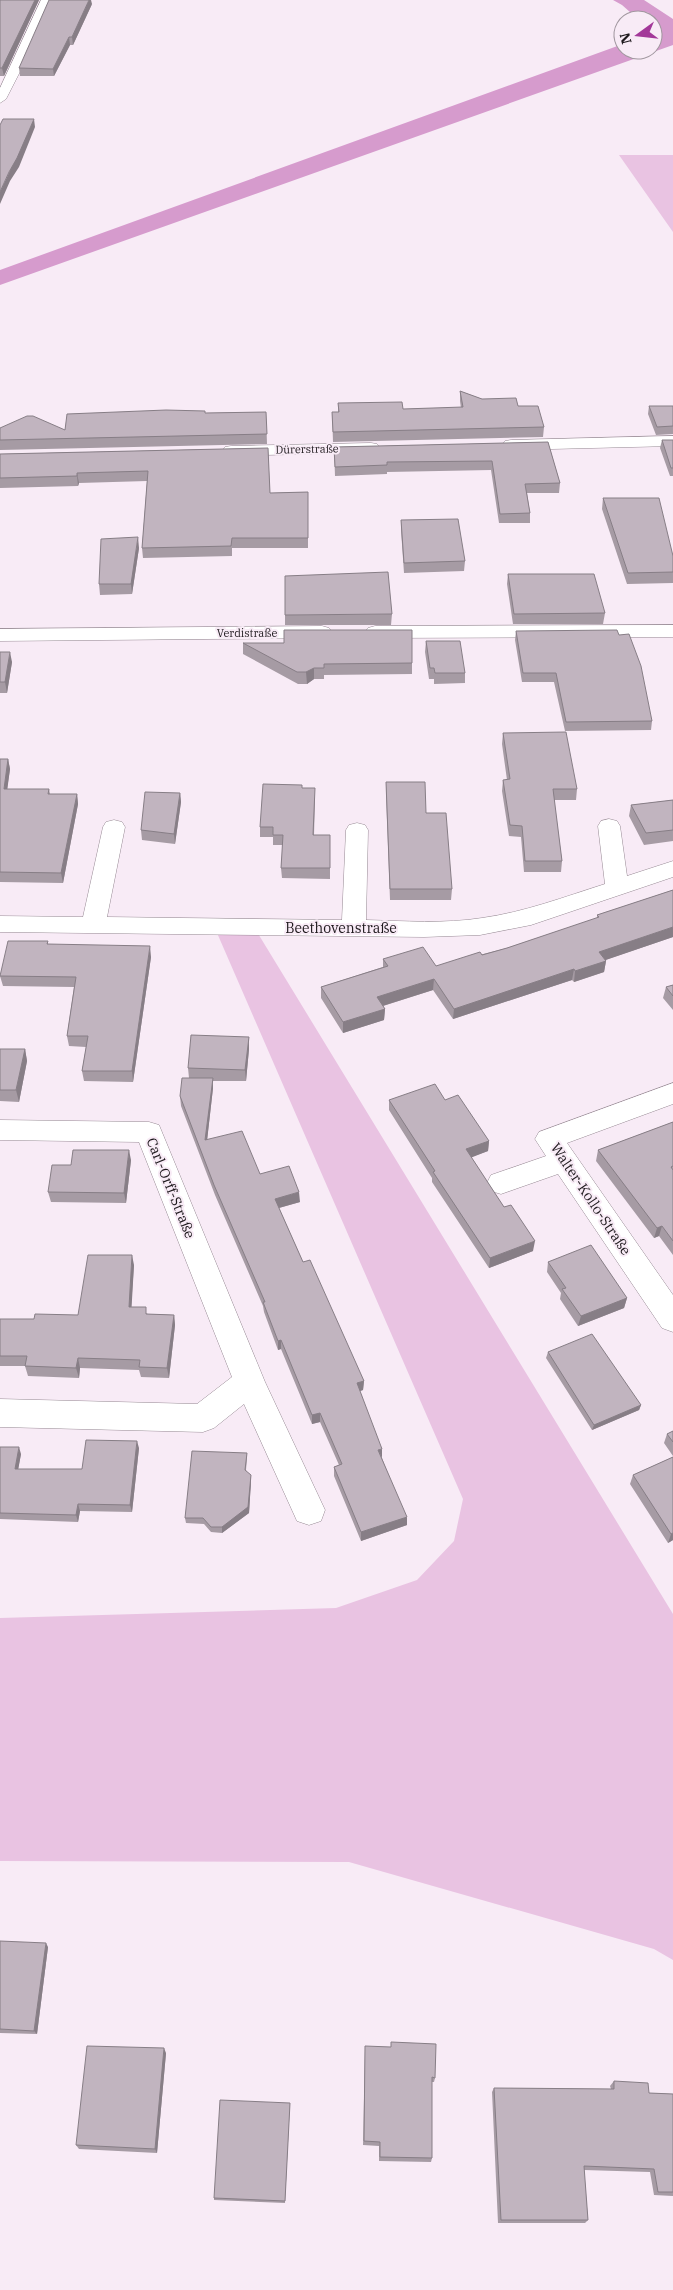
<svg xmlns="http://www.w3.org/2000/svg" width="673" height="2290" font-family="'IBM Plex Serif',serif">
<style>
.green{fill:#e9c3e2}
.forest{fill:#d69bcd}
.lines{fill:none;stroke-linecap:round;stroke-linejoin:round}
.minor-casing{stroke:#978a94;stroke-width:1}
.minor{fill:#fff;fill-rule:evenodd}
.wall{fill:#a69ba4}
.shaded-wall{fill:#877e86}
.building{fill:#c1b4bf;stroke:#877e86}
.labels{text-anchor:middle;stroke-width:4;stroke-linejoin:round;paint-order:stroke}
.far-street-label{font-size:11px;fill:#1e191d;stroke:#f8ebf6}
.street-label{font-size:14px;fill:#1e191d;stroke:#f8ebf6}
</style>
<rect width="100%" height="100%" fill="#f8ebf6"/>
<!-- green -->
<path class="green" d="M619 155H673V232Z
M214 926 254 927 673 1614V1960L654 1949 349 1862 0 1861V1618L336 1608 417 1580 454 1541 463 1499Z"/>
<!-- forest -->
<path class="forest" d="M613 0H644L673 19V45L0 285V270L623 44V50H653V20H639L622 5Z"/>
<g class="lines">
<!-- minor casing -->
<g class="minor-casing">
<path id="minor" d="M41 0H51L25 62 6 99 0 103V88Z
M673 436V446L511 450 505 449 502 445 505 441 511 440Z
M371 443 377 444 380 448 377 452 231 456 225 455 222 451 225 447 231 446Z
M673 625V637L375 638 368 636 365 632 368 628 375 626Z
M322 626 329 628 332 632 329 636 322 638 0 641V629Z
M609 819 617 821 620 826 627 876 673 861V877L531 925 480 935 424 937 0 932V916L83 917 103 827 106 822 114 820 122 822 125 827 107 917 342 920 346 830 349 825 357 823 365 825 368 830 366 920C404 921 445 924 482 918 525 912 564 897 605 884L598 826 601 821Z
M673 1083V1104L567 1143 673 1295V1332L662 1328 558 1174 501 1194 491 1191 487 1183 491 1175 546 1156 535 1139 539 1132Z
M0 1120 149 1122 159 1125 265 1382 325 1510 321 1521 309 1525 297 1521 244 1404 214 1428 203 1432 0 1427V1399L197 1404 232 1377 139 1142 0 1140Z"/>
</g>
<!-- minor -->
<use href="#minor" class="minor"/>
</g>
<!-- wall -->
<path class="wall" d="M0 0H39L4 76H0Z
M92 4 73 45H70L54 76H20L19 68Z
M460 391 482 399 518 406 544 427 543 437 333 442 332 412H338V403L403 409 461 408 460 401Z
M649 406H673V434L656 435 648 414Z
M266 412 267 444 0 450V428L65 430 205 413Z
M662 440H673V476H670L660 448Z
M548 442 560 483 559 493H527L530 513V523H499L491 470 387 472V474L335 476 334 447Z
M268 448 270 493 308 492V548H232V556L143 558 142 548 147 481 79 483 78 486 0 488V454Z
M603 498 673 556V583L627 584 602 509Z
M401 520 465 561 464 571 404 573 401 530Z
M139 548 132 594 100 595 99 584Z
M508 574 605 613 603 624H513L507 584Z
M392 614 391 625H285V615Z
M516 631 652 721 651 730 565 731 554 682H522L515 640Z
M426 641 465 673V683L434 684V679H429L425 652Z
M243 643 412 663V674L324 675V679H314L307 684H298L243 654Z
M0 652 12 662 7 693H0Z
M503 733 577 789 576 800H554L562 861 561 872H524L521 837 509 836 502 791 503 780H507L502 744Z
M0 759H8L10 769 7 789H49L50 794H77L78 804 63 883 0 882Z
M386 782 426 813 452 889 451 900H390L386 793Z
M302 788 315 799 314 835H330V879L282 878 281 868 283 845H273V837H260V827Z
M180 793 181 802 175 844 142 840 141 830Z
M673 800V841L644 845 629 816 631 805Z
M673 890V937L605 960 606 961 604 972 574 982 572 980 453 1019 433 990 383 1006 385 1009 384 1020 343 1033 321 998V987L383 967V959L436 966 507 948 597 918V915Z
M48 941V944L151 957 133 1082 84 1081 82 1071 86 1047 69 1046 67 1036 74 987 3 986 0 976Z
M673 985V1010L663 998 666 987Z
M249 1037V1049L246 1081H213V1088L207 1140 260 1174 300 1202 279 1208 303 1262 364 1381 363 1390 360 1391 382 1458 407 1525 361 1541 334 1476V1467L339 1465 320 1422 312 1424 281 1349 278 1350 264 1312 263 1306 215 1195 181 1106 180 1096 189 1078 188 1068Z
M0 1049H25L27 1061 19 1102 0 1101Z
M389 1100H445L489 1141 488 1151 471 1157 533 1251 489 1268 432 1182V1178L389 1110Z
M673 1122V1255L659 1236 654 1238 596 1161 598 1150Z
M131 1160 126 1203 51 1202 48 1192 71 1165Z
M548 1262 627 1298 624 1308 578 1326 560 1299 561 1293 547 1272Z
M134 1265 131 1307 148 1314 174 1315 175 1325 169 1378 141 1377 139 1370 80 1368 79 1378 28 1376 25 1366H0V1319H34L78 1315Z
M548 1352 641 1405 639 1410 592 1430 546 1358Z
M673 1431V1456L664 1443 667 1434Z
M0 1447 21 1454 18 1469H82L139 1448 132 1512 80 1511 78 1522 0 1519Z
M247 1453V1458L246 1470 251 1481 249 1513 222 1533 211 1532 204 1524 186 1523 185 1518Z
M673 1457V1540L668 1543 630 1484 633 1475Z
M0 1941 48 1947 37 2034 0 2033Z
M365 2051 435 2078 434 2082H432V2158L431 2162 379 2161V2146L363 2145Z
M166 2053 157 2153 79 2149 76 2145Z
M614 2081 649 2093 673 2094V2196L654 2195 650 2172 584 2170 588 2220 585 2223H498L492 2092 494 2088 611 2089 610 2086Z
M290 2103 285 2203 214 2200V2198Z"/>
<!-- shaded-wall -->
<path class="shaded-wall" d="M35 0H39L4 76 2 68Z
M89 0H91L92 4 73 45 72 37Z
M69 37 70 45 54 76 53 69Z
M34 119 35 127 19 167 10 181 0 204V192Z
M77 473 79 483 78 486 77 476Z
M138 537 139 548 132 594 131 584Z
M10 652 12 662 7 693 5 682Z
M314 668V679L307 684 306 672Z
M8 759 10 769 6 799 4 789Z
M180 793 181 802 175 844 174 834Z
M77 794 78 804 63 883 61 873Z
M673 927V937L597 963 599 952Z
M150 946 151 957 133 1082 132 1071Z
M606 961 604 972 574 982 575 971Z
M574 969 572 980 453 1019 454 1009Z
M434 979 433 990 376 1008 377 997Z
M385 1009 384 1020 343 1033V1022Z
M249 1037V1049L246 1081 245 1070Z
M25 1049 27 1061 19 1102 16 1090Z
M213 1078V1088L206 1150 205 1140Z
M489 1141 488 1151 465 1160 466 1149Z
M129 1150 131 1160 126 1203 124 1193Z
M299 1192 300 1202 275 1209V1199Z
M662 1226 659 1236 654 1238 657 1228Z
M535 1241 533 1251 489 1268 490 1258Z
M132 1255 134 1265 131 1317 129 1307Z
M627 1298 624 1308 578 1326 581 1316Z
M174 1315 175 1325 169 1378 167 1368Z
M281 1340V1349L278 1350V1341Z
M78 1358 80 1368 79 1378 76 1368Z
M364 1381 363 1390 357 1392V1383Z
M641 1405 639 1410 592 1430 594 1425Z
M320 1413V1422L312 1424V1415Z
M137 1441 139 1448 132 1512 130 1505Z
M19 1447 21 1454 17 1476 15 1469Z
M382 1449V1458L378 1450Z
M251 1475V1481L249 1513 222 1533V1527Z
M78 1504 80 1511 78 1522 76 1515Z
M407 1517V1525L361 1541V1532Z
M673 1533V1540L668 1543 671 1534Z
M46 1943 48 1947 37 2034 34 2031Z
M164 2048 166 2053 157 2153 155 2149Z"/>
<!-- building -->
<path class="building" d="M0 0H35L2 68H0Z
M49 0H89L72 37H69L53 69 19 68Z
M3 119H34L17 158 9 172 0 192V125Z
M460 391 482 399 516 398 518 406H538L544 427 333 432 332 412H339L338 403 402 402 403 409 463 407Z
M649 406H673V426L657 427Z
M166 410 205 411V413L266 412 267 434 0 440V428L27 416H33L65 430 67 414Z
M662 440H673V468H671Z
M548 442 560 483 525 484 530 513 500 514 492 461 387 462V465L335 467 334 447Z
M268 448 270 493 308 492V538H232L231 546 142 548 148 471 77 473V476L0 478V454Z
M603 498H659L673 556V572L628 573Z
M458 519 465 561 404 563 401 520Z
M138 537 131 584H99L101 539Z
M388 572 392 614 285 615V576Z
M508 574H594L605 613 514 614Z
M284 630H412V663L324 664V668H314L306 672H297L243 643H284Z
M617 630 619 635 629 634 641 666 652 721 566 722 556 673H523L516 631Z
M426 641H460L465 673H435L434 668H430Z
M0 652H10L5 682H0Z
M566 732 577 789H553L562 861H525L522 826 510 825 503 780 510 779 503 733Z
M0 759H8L4 789H49L48 794H77L61 873 0 872Z
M386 782H425L426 813H446L452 889H390Z
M263 784 302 785V788H315L313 835H330V868H281L283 835H273V827H260Z
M145 792 180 793 174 834 141 830Z
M673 800V830L646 833 631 805Z
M673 890V927L599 952 606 961 575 971 574 969 454 1009 434 979 377 997 385 1009 343 1022 321 987 388 966 383 959 423 947 436 966 480 952 482 955 507 948 599 917 597 915Z
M8 941H48L47 944 150 946 132 1071H82L88 1036H67L76 977 0 976Z
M673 985V996L666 987Z
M191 1035 249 1037 245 1070 188 1068Z
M0 1049H25L16 1090H0Z
M182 1078H213L205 1140 242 1131 260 1174 289 1166 299 1192 275 1199 303 1262 310 1260 364 1381 357 1383 382 1449 378 1450 407 1517 361 1532 334 1467 342 1464 320 1413 312 1415 281 1340 278 1341 263 1302H265L214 1185 180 1096Z
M435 1084 445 1100 458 1095 489 1141 466 1149 504 1207 511 1205 535 1241 490 1258 433 1172 435 1171 389 1100Z
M673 1122V1166L671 1167 673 1170V1241L662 1226 657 1228 598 1150Z
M73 1150H129L124 1193 48 1192 52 1165H71Z
M591 1245 627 1298 581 1316 562 1289 566 1288 548 1262Z
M88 1255H132L129 1307H146V1314L174 1315 167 1368 139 1367 140 1360 78 1358 76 1368 25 1366 27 1356H0V1319H34L35 1314 78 1315Z
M592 1334 641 1405 594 1425 548 1352Z
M673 1431V1442L667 1434Z
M86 1440 137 1441 130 1505 78 1504 76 1515 0 1513V1447H19L15 1469H82Z
M192 1451 247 1453 245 1470 251 1475 248 1507 222 1527H211L203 1518H185Z
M673 1457V1533L671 1534 633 1475Z
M0 1941 46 1943 34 2031 0 2029Z
M391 2042 436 2044 435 2078 432 2077V2158L380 2157V2142L364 2141 365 2046 391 2047Z
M87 2046 164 2048 155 2149 76 2145Z
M614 2081 648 2083 649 2093 673 2094V2192H658L654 2169 584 2166 588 2220H501L494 2088 614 2089Z
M220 2100 290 2103 285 2201 214 2198Z"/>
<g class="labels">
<!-- far-street labels -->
<g class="far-street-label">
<text transform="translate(307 449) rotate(-1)" y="4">Dürerstraße</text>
<text x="247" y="637">Verdistraße</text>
</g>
<!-- street labels -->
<g class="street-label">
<text x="341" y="933">Beethovenstraße</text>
<text transform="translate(171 1188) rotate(68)" y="5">Carl-Orff-Straße</text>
<text transform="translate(591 1199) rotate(56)" y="5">Walter-Kollo-Straße</text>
</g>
</g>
<!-- north arrow -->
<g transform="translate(638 35) rotate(255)"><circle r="24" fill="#f8ebf6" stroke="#a1979f"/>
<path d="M0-4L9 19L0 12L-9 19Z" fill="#a33899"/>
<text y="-8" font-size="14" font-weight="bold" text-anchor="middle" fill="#1e191d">N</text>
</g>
</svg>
